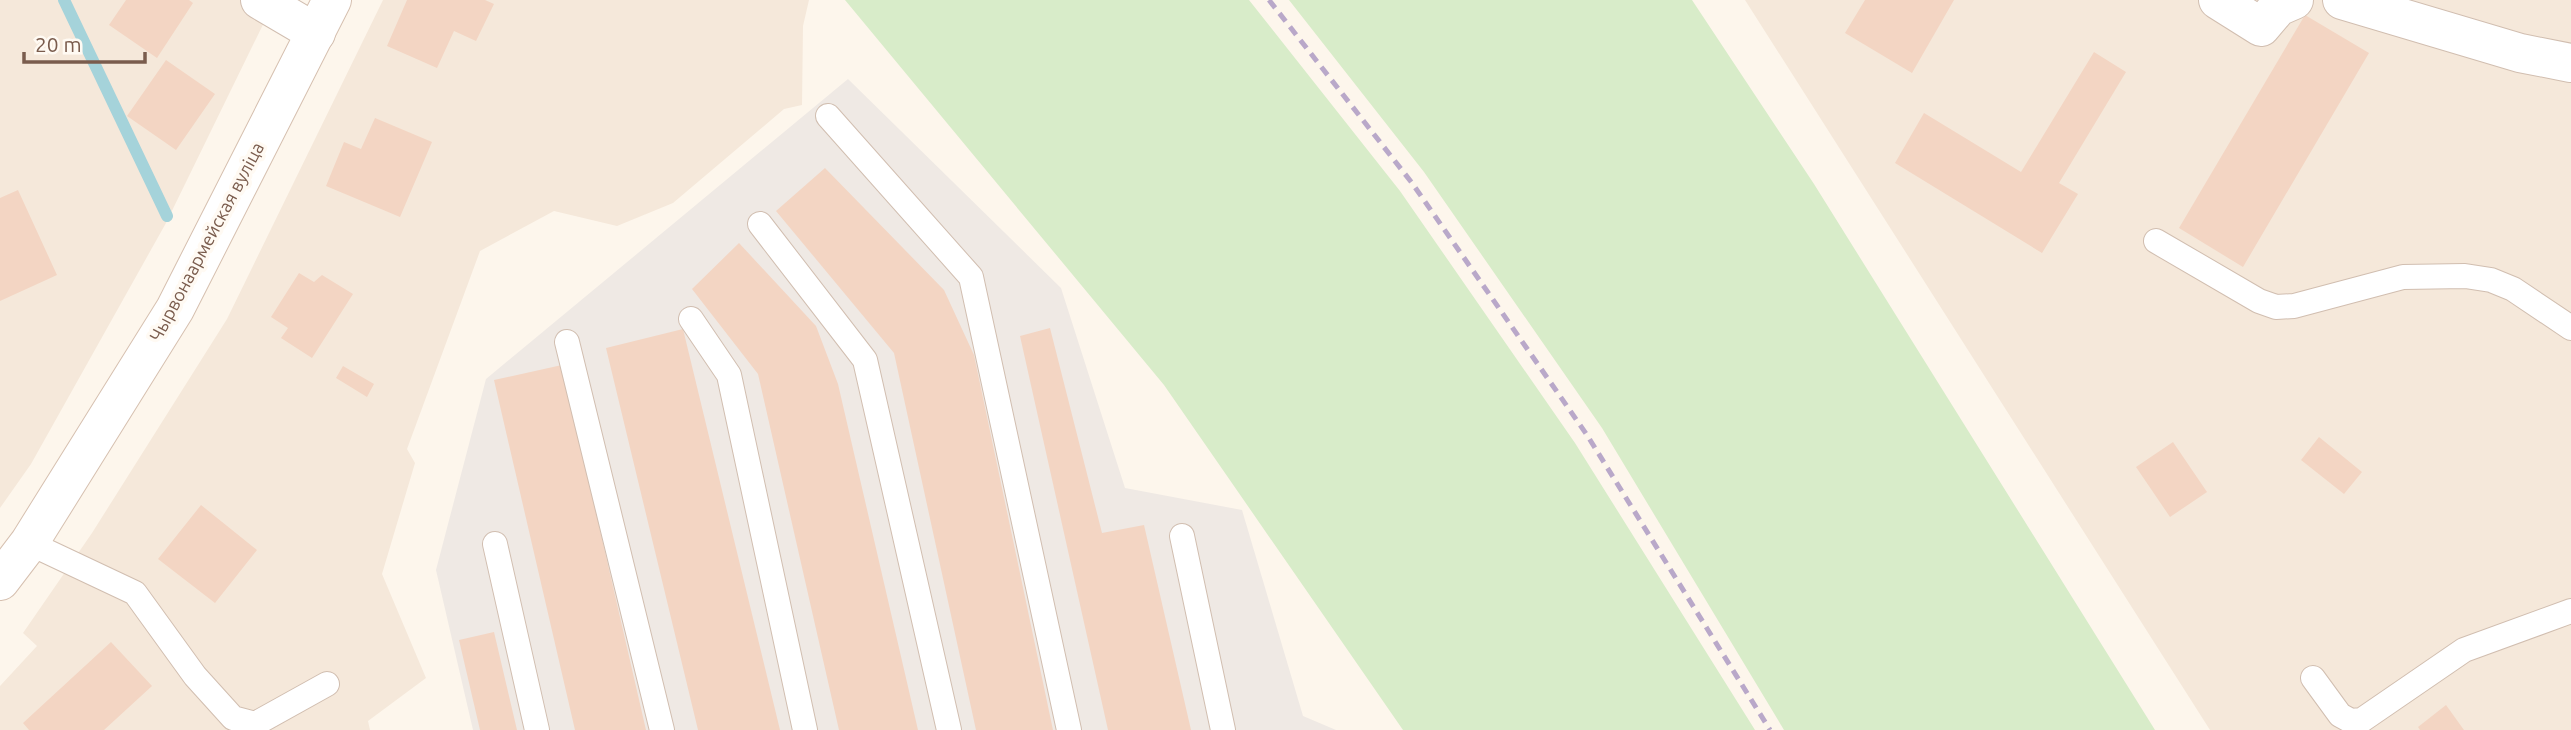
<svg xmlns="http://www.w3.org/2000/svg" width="2571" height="730" font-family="Ubuntu,sans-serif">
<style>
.residential{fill:#f5e8da}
.industrial{fill:#efe9e4}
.green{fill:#d8ecc9}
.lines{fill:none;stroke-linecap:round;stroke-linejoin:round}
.stream{stroke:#a5d3da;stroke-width:12}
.building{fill:#f3d5c3}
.lane-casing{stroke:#d1beb0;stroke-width:26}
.street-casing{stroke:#d1beb0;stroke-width:40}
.secondary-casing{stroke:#d6c0b0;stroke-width:40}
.lane{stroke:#fff;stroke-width:24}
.street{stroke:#fff;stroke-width:38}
.secondary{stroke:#fff;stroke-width:38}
.rail{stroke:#b9a8c9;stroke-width:5;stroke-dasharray:10 7;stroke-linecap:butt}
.labels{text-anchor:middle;stroke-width:7;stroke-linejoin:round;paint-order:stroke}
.street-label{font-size:18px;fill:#7a5c4d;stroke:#fffaf3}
</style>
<rect width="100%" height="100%" fill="#fdf6ec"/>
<!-- residential -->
<path class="residential" d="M0 0H275L166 223 31 464 0 508Z
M383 0H809L803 26 802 105 784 109 673 203 617 226 554 211 480 251 407 449 415 463 382 574 426 678 368 721 370 730H0V686L37 646 23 633 92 533 227 319Z
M1745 0H2571V730H2210Z"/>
<!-- industrial -->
<path class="industrial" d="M848 79 1061 288 1125 488 1242 510 1303 716 1336 730H473L436 570 486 379Z"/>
<!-- green -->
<path class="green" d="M845 0H1249L1400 191 1575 443 1755 730H1403L1164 385Z
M1289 0H1692L1814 184 2155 730H1784L1602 428 1424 172Z"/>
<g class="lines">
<!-- stream -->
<path class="stream" d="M64 0 167 216"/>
</g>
<!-- building -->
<path class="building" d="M126 0H189L193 3 157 58 109 25Z
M407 0H485L494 4 476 41 454 31 437 68 387 46Z
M1865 0H1954L1912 73 1845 33Z
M2305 15 2369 53 2243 267 2179 228Z
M2094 52 2126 72 2059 183 2078 194 2042 253 1895 163 1924 113 2021 172Z
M166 60 215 94 176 150 127 116Z
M375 118 432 142 400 217 326 186 344 142 361 149Z
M825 168 944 290 974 355 1053 730H976L894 353 776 211Z
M18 190 57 275 0 301V198Z
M739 243 816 326 838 384 918 730H839L758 374 692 289Z
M299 273 314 282 322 275 353 294 312 358 281 338 288 328 271 317Z
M1050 328 1102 533 1144 525 1191 730H1108L1020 336Z
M683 329 780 730H698L606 348Z
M562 365 646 730H575L494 380Z
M343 366 374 384 367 397 336 378Z
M2319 437 2362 472 2344 494 2301 460Z
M2173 442 2207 492 2170 517 2136 467Z
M201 505 257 550 215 603 158 559Z
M494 632 517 730H480L459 640Z
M111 642 152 686 104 730H29L23 723Z
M2446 705 2464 730H2420L2418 727Z"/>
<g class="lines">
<!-- lane casing -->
<g class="lane-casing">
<path id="lane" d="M828 116 971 277 1069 730
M760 224 865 360 949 730
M2156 241 2259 301 2276 307 2294 306 2403 277 2465 276 2491 280 2513 289 2571 328
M691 319 729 375 805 730
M567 342 662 730
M1182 536 1223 730
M29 543 135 593 195 676 233 718 255 724 327 684
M495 544 537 730
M2313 678 2340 715 2351 721 2362 720 2464 650 2571 611"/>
</g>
<!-- street casing -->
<g class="street-casing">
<path id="street" d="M260 0 316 33
M2218 0 2261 27 2278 7 2294 0
M2342 0 2520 53 2571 63"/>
</g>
<!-- secondary casing -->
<g class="secondary-casing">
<path id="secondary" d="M0 581 29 543 175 309 332 0"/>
</g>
<!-- lane -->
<use href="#lane" class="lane"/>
<!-- street -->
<use href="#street" class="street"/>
<!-- secondary -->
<use href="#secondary" class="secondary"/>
<!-- rail -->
<path class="rail" d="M1269 0 1412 183 1587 435 1770 730"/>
</g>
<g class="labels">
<!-- street labels -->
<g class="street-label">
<text transform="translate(207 242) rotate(-62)" y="6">Чырвонаармейская вуліца</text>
</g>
</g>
<!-- scale -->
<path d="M24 52v10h121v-10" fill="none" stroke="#7a5c4d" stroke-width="3.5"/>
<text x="35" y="52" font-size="21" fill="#7a5c4d" stroke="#fffaf3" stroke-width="5" paint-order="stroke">20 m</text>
</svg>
